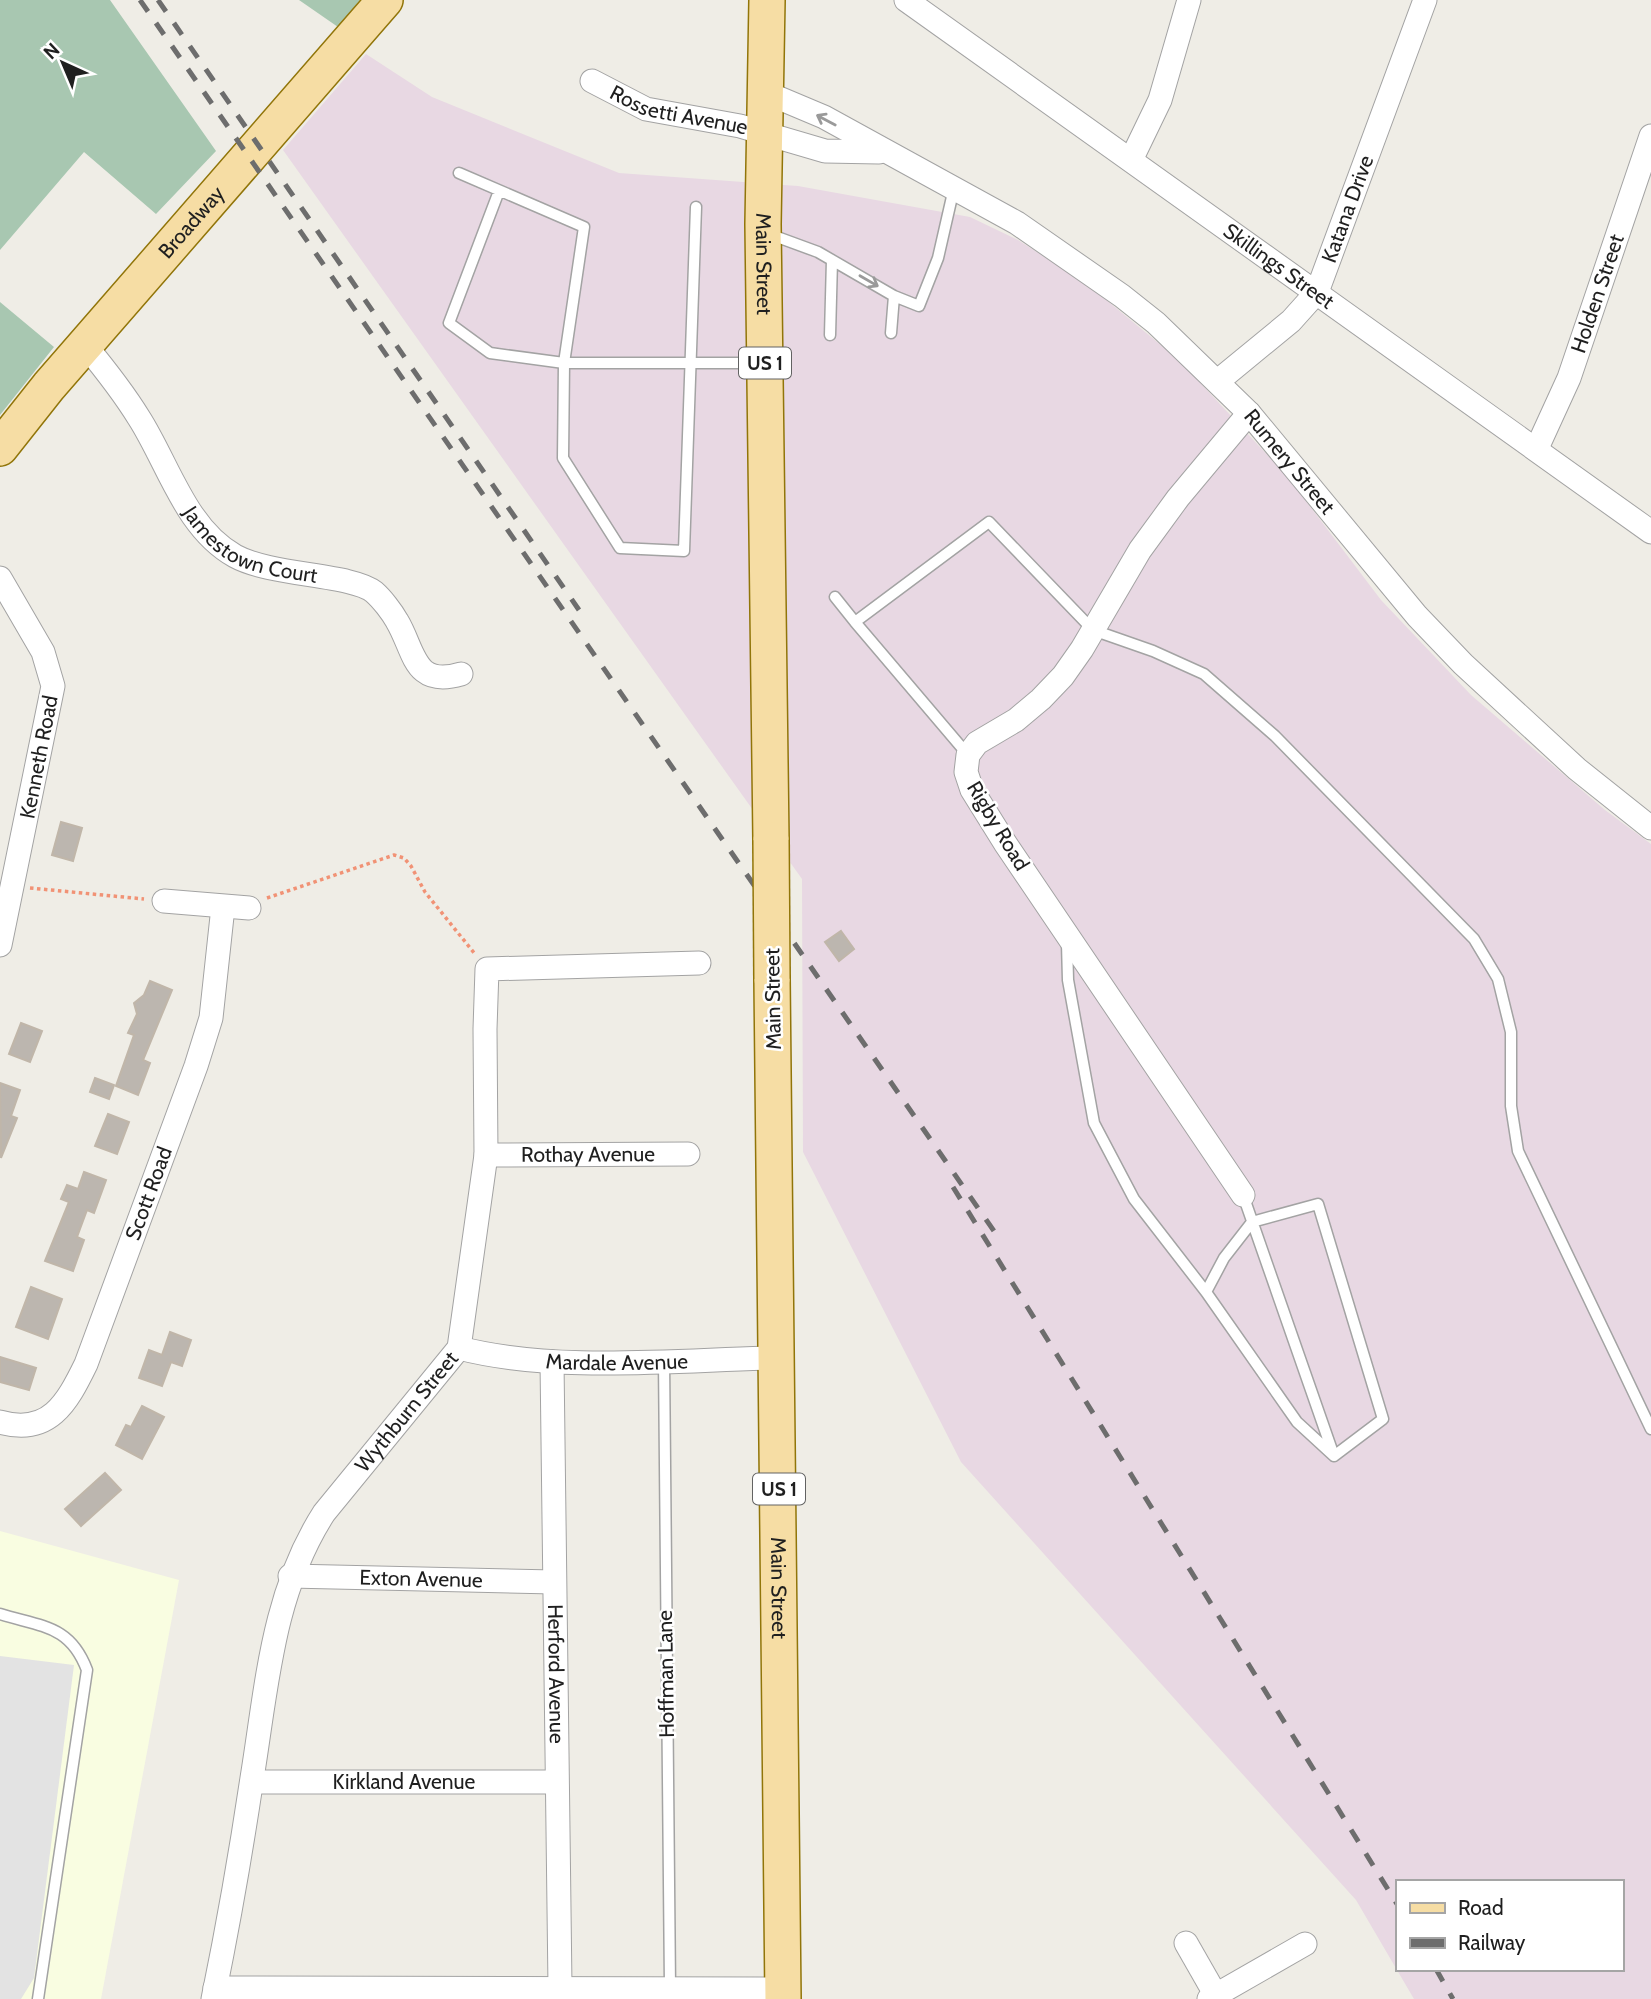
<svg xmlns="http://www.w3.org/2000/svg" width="1651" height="1999" font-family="Cabin,sans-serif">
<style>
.industrial{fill:#e8d8e3;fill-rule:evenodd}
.education{fill:#f9fde1}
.cemetery{fill:#a8c7b1}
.parking{fill:#e3e3e3}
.building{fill:#bcb6af;stroke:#c0b6a9;stroke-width:2}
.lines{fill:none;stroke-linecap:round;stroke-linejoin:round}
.service-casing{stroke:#a3a3a3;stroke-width:13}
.minor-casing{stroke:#a3a3a3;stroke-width:25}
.primary-casing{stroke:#917509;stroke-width:38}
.path{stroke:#f19275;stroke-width:3.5;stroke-dasharray:3.5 3.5;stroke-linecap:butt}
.service{stroke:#fff;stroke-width:10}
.minor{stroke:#fff;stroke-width:23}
.primary{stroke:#f6dda4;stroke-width:35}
.rail{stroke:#6d6d6d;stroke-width:5;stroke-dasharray:14 14;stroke-linecap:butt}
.primary-bridge-casing{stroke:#917509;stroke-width:38;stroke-linecap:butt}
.primary-bridge{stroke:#f6dda4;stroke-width:35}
.oneway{stroke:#9a9a9a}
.labels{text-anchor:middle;stroke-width:5;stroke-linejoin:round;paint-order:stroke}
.shield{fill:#fff;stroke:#626262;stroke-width:2}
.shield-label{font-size:19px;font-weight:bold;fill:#1f1f1f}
.street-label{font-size:21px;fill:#1f1f1f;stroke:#fff}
</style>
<rect width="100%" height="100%" fill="#efede6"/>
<!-- industrial -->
<path class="industrial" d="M366 54 432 97 619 173 798 186 970 217 1018 240 1087 284 1179 360 1287 476 1381 600 1471 695 1605 810 1651 844V1999H1414L1356 1900 961 1462 803 1152 802 879 283 150ZM1397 1882H1621V1969H1397Z"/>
<!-- education -->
<path class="education" d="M0 1531 179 1580 101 1999H0Z"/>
<!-- cemetery -->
<path class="cemetery" d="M0 0H110L216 151 156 214 84 152 0 250Z
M299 0H360L338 27Z
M0 302 54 347 0 415Z"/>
<!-- parking -->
<path class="parking" d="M0 1656 74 1665 34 1978 21 1999H0Z"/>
<!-- building -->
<path class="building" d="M61 822 82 828 73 861 52 855Z
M841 931 854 949 839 961 825 942Z
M150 981 172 990 143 1060 150 1063 138 1095 116 1086 134 1035 128 1033 137 1014 134 1003 144 995Z
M21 1023 42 1031 30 1062 9 1054Z
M95 1078 114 1085 109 1099 90 1092Z
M0 1083 20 1090 11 1116 17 1118 1 1158Z
M108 1114 129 1122 117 1154 95 1146Z
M84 1172 106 1180 94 1213 87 1210 77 1237 84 1240 73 1271 45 1261 69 1202 61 1199 67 1185 78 1189Z
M31 1287 62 1299 48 1339 16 1327Z
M170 1332 191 1340 182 1366 171 1362 162 1386 139 1378 149 1350 162 1355Z
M0 1357 36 1368 29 1390 0 1382Z
M142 1406 164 1417 142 1459 116 1445 126 1425 131 1427Z
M105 1473 121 1490 81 1526 65 1509Z"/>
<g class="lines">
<!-- service casing -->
<g class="service-casing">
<path id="service" d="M459 173 584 227 564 363 563 458 620 548 684 551 696 207
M499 191 449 323 490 353 564 363H759
M769 234 818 252 894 296 919 306 938 258 954 188
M891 333 894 296
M830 335 832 260
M835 597 855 622
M968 755 855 622 989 522 1093 630 1153 651 1204 674 1275 736 1474 939 1498 979 1511 1032V1106L1518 1151 1651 1429
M1067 943 1068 980 1094 1123 1134 1199 1206 1292 1297 1422 1334 1456 1243 1195
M1206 1292 1224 1258 1252 1222 1318 1204 1383 1419 1334 1456
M664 1360 670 1987
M0 1614C42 1627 70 1625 87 1670L38 1999"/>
</g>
<!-- minor casing -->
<g class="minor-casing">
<g id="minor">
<path id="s1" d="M906 0 1651 532"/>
<path id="s2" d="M592 81 646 109 740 126 825 151 879 152"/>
<path id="s3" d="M767 93 824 117 1017 223 1122 296 1156 323 1249 413 1417 616 1463 664 1577 769 1651 828"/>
<path d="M1131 160 1160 100 1189 0"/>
<path id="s4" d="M85 345C104 368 123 392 139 418 168 463 185 528 235 556 271 576 352 574 374 592 382 599 392 612 397 621 415 651 413 688 461 674"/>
<path id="s5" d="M1218 381 1291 321 1317 292 1425 0"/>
<path id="s6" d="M1537 448 1569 378 1651 136"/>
<path d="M0 578 43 652 53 686 0 945"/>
<path d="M164 901 249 908"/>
<path id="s7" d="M486 1155 688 1154"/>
<path d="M1243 1195 1005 843 972 790 966 772 968 755 977 743 1016 720 1041 699 1063 676 1082 649 1140 550 1178 498 1249 413"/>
<path id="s8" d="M459 1348C556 1373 677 1360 777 1358"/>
<path id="s9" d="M552 1362 560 1986"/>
<path id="s10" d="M0 1422C49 1436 67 1403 86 1364L196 1066 211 1018 223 907"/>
<path id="s11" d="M290 1576 554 1582"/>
<path id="s12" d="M252 1782H555"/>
<path d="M1186 1943 1218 1999"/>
<path d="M215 1988 783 1989"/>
<path id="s13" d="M213 1999C228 1926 241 1852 252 1778 267 1686 272 1594 324 1513L459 1348 486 1155 485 1029 487 969 699 963"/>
<path d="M1209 1999 1305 1944"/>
</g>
</g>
<!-- primary casing -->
<g class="primary-casing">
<g id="primary">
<path id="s14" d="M767 0 763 224 771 840"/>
<path id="s15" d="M0 448 49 386 385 0"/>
<path id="s16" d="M772 979 783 1999"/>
</g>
</g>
<!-- path -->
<path class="path" d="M30 888 144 899
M267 898 394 855 404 858 411 866 425 892 475 954"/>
<!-- service -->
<use href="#service" class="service"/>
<!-- minor -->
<use href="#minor" class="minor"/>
<!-- primary -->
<use href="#primary" class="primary"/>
<!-- rail -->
<path class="rail" d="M140 0 994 1231
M158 0 579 610
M953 1187 1397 1904
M1436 1969 1453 1999"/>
<!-- primary-bridge casing -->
<g class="primary-bridge-casing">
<path id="primary-bridge" d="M771 840 772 979"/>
</g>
<!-- primary-bridge -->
<use href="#primary-bridge" class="primary-bridge"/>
</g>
<!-- one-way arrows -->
<defs><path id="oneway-shaft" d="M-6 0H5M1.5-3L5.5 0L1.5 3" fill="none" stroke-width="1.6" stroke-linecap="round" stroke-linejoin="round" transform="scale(1.75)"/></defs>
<g class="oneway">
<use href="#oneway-shaft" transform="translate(826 120) rotate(-152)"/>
<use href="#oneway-shaft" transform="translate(869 281) rotate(30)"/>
</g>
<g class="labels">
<!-- shield labels -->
<g class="shield">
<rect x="739" y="347.5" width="52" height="31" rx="5"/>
<rect x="753" y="1473.5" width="52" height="31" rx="5"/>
</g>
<g class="shield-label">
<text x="765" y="370">US 1</text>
<text x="779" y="1496">US 1</text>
</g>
<!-- street labels -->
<g class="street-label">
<text dy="7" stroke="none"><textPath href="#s2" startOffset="93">Rossetti Avenue</textPath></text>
<text dy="7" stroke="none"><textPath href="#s5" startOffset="222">Katana Drive</textPath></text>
<text dy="7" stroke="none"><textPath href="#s15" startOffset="296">Broadway</textPath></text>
<text dy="7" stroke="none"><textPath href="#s14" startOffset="264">Main Street</textPath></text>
<text dy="7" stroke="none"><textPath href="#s1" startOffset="458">Skillings Street</textPath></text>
<text dy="7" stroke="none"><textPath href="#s6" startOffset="166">Holden Street</textPath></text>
<text dy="7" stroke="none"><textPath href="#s3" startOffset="646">Rumery Street</textPath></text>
<text dy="7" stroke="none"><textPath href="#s4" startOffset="270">Jamestown Court</textPath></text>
<text transform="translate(39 757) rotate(-79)" y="7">Kenneth Road</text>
<text transform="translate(998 826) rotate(59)" y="7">Rigby Road</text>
<text transform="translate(773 999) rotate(-91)" y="7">Main Street</text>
<text dy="7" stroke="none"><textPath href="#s7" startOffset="102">Rothay Avenue</textPath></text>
<text dy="7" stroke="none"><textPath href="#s10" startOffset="298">Scott Road</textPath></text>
<text dy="7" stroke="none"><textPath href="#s8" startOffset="159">Mardale Avenue</textPath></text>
<text dy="7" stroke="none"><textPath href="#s13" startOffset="632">Wythburn Street</textPath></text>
<text dy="7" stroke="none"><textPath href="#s11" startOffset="131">Exton Avenue</textPath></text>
<text dy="7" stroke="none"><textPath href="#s16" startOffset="609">Main Street</textPath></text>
<text dy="7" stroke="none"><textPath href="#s9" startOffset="312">Herford Avenue</textPath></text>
<text transform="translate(666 1674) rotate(-91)" y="7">Hoffman Lane</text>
<text dy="7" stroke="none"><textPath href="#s12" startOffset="152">Kirkland Avenue</textPath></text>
</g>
</g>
<!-- legend -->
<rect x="1396" y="1880" width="228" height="91" fill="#ffffff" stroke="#a5a5a5" stroke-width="2"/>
<rect x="1410" y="1903" width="35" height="10" fill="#f6dda4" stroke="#a5a5a5" stroke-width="2"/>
<text x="1458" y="1915" font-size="21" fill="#1f1f1f">Road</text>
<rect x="1410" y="1938" width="35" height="10" fill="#6d6d6d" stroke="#a5a5a5" stroke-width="2"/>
<text x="1458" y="1950" font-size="21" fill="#1f1f1f">Railway</text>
<!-- north arrow -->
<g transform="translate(63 63) rotate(316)" stroke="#ffffff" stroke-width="5" paint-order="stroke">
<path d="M0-5L12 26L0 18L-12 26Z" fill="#1f1f1f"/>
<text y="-10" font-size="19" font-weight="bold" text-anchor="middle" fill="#1f1f1f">N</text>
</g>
</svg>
